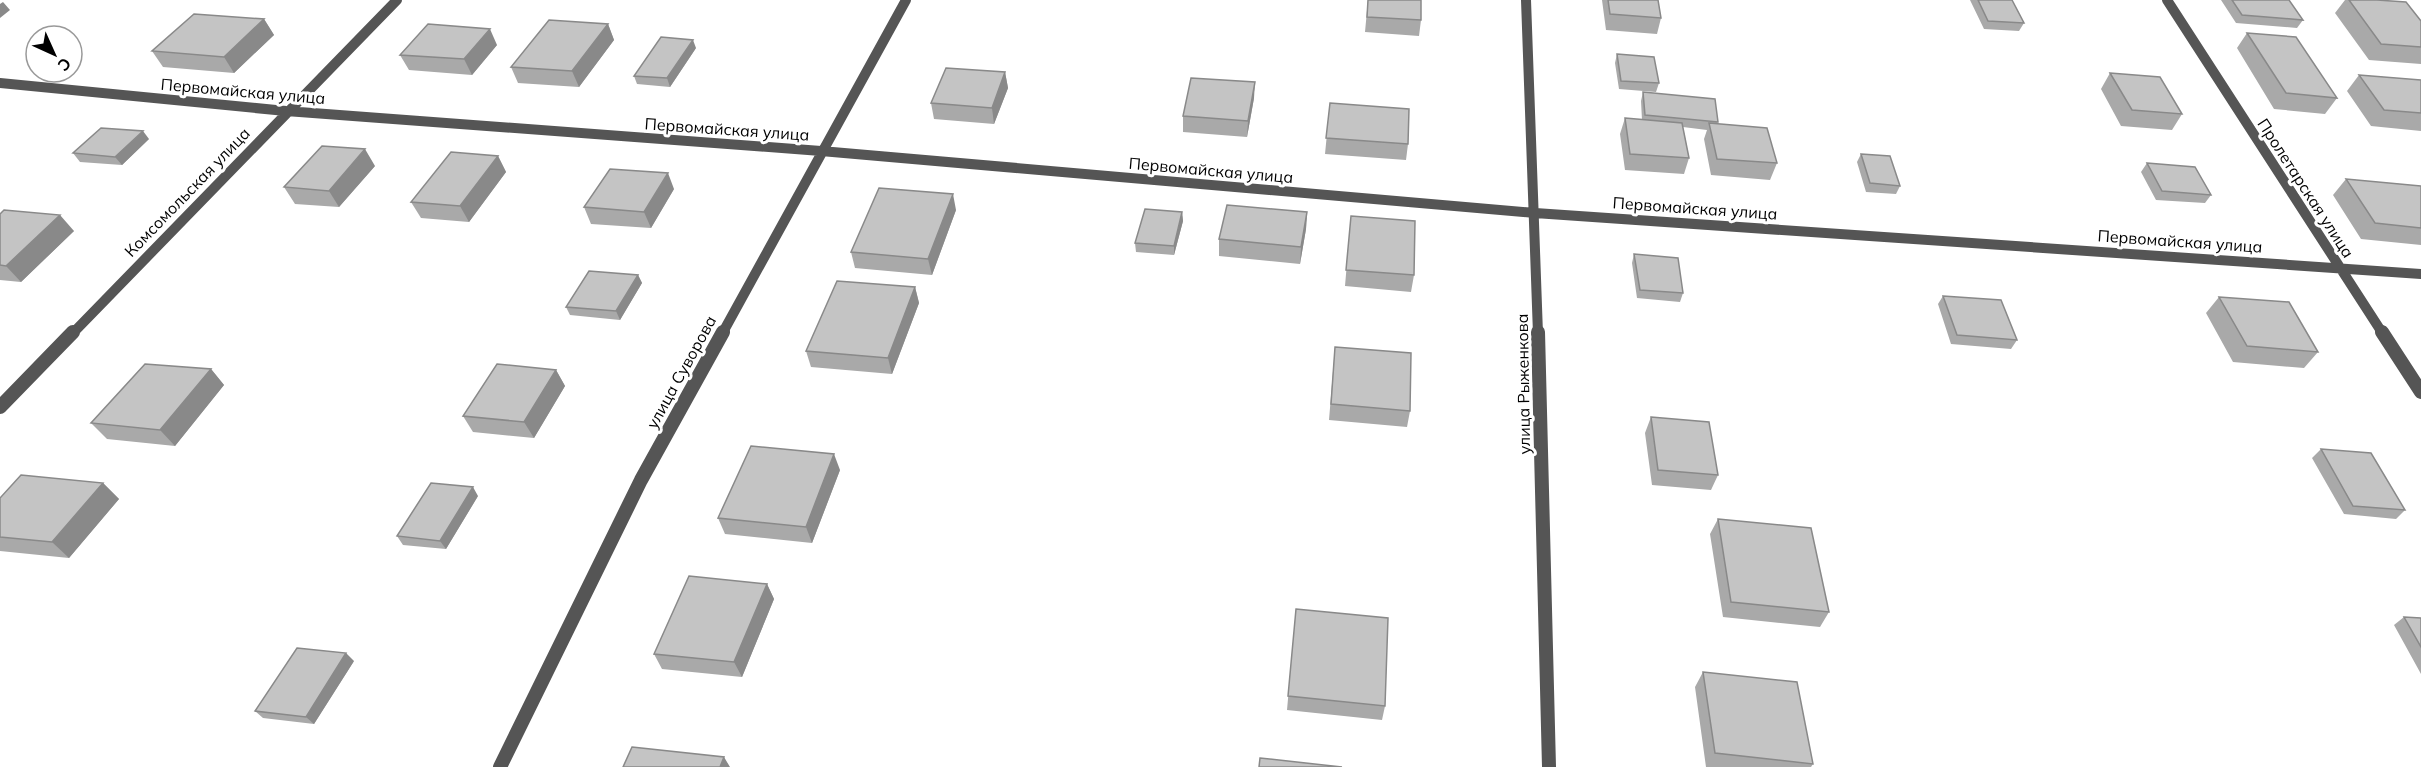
<svg xmlns="http://www.w3.org/2000/svg" width="2421" height="767" font-family="Mulish,sans-serif">
<style>
.lines{fill:none;stroke-linecap:round;stroke-linejoin:round}
.minor-far1{stroke:#555;stroke-width:10}
.minor{stroke:#555;stroke-width:14}
.wall{fill:#a9a9a9}
.shaded-wall{fill:#898989}
.building{fill:#c4c4c4;stroke:#898989;stroke-width:1.5}
.labels{text-anchor:middle;stroke-width:6;stroke-linejoin:round;paint-order:stroke}
.street-label{font-size:16px;fill:#000;stroke:#fff}
</style>
<rect width="100%" height="100%" fill="#fff"/>
<g class="lines">
<!-- minor-far1 -->
<path class="minor-far1" d="M1526 0 1538 334
M2167 0 2383 334
M0 83 286 111 821 151 1535 213 2421 274
M72 334 397 0
M722 334 906 0"/>
<!-- minor -->
<path class="minor" d="M1538 332 1549 767
M2382 332 2421 392
M0 407 73 332
M500 767 641 480 723 332"/>
</g>
<!-- wall -->
<path class="wall" d="M1368 0 1421 20 1419 36 1365 32Z
M1602 0H1658L1661 18 1657 34 1606 30Z
M1970 0H2012L2024 23 2019 31 1984 29Z
M2221 0H2289L2303 20 2297 28 2236 23Z
M2345 0H2377L2421 21V64L2369 60 2335 13Z
M264 19 274 35 234 73 163 67 152 51Z
M608 24 614 40 579 87 518 83 511 67Z
M2247 33 2337 98 2325 114 2274 109 2237 48Z
M497 45 472 75 409 70 400 55Z
M696 48 670 87 637 84 634 76Z
M1617 54 1659 83 1656 92 1619 89 1615 63Z
M1005 72 1008 88 994 124 934 119 931 103Z
M2110 73 2182 114 2172 130 2121 126 2101 89Z
M2359 75 2421 80V131L2371 126 2347 91Z
M1643 92 1718 122 1717 124 1777 163 1770 180 1711 175 1704 139 1707 130 1683 127 1689 158 1684 174 1625 170 1620 134 1625 118 1642 120 1641 101Z
M1254 98 1247 137 1183 132V116Z
M1330 103 1408 144 1406 160 1325 154Z
M149 139 122 165 80 162 73 153Z
M1861 154 1900 186 1896 194 1866 192 1857 162Z
M498 156 506 172 469 222 421 218 411 202Z
M2147 163 2211 195 2205 203 2156 200 2141 172Z
M375 166 339 207 295 204 284 187Z
M2346 179 2421 186V245L2361 239 2333 195Z
M674 189 651 228 591 224 584 207Z
M956 210 932 275 855 268 851 252Z
M1182 212 1183 221 1174 255 1136 252 1135 243Z
M1307 212 1306 229 1300 264 1219 256V239Z
M0 214 74 231 21 282 0 280Z
M1351 216 1414 275 1411 292 1345 286Z
M1634 254 1683 293 1680 302 1637 298 1632 263Z
M638 275 642 283 620 320 570 315 566 307Z
M915 287 919 303 892 374 811 367 806 351Z
M1943 296 2017 340 2011 349 1951 344 1938 304Z
M2219 297 2318 352 2304 368 2233 362 2206 313Z
M1335 347 1410 411 1407 427 1329 420Z
M211 369 224 385 175 446 107 439 91 423Z
M556 370 565 386 534 438 473 432 463 416Z
M1651 417 1718 475 1711 490 1652 485 1645 433Z
M2321 449 2405 510 2396 519 2344 514 2312 458Z
M840 470 812 543 725 534 718 518Z
M103 483 119 499 69 558 0 551V498Z
M478 496 446 549 403 545 397 536Z
M1718 519 1829 612 1820 627 1723 617 1710 534Z
M767 584 774 599 742 677 662 669 654 654Z
M1296 609 1385 706 1382 720 1287 710Z
M2404 617 2421 618V674L2394 625Z
M354 661 314 724 263 718 255 711Z
M1703 672 1813 764 1811 767H1706L1695 687Z"/>
<!-- shaded-wall -->
<path class="shaded-wall" d="M3 2 10 10 0 18V4Z
M264 19 274 35 234 73 224 57Z
M608 24 614 40 579 87 572 71Z
M490 29 497 45 472 75 464 59Z
M693 40 696 48 670 87 667 78Z
M1005 72 1008 88 994 124 992 108Z
M1255 82 1254 98 1247 137 1248 121Z
M143 131 149 139 122 165 115 157Z
M365 149 375 166 339 207 329 191Z
M498 156 506 172 469 222 460 206Z
M668 173 674 189 651 228 644 212Z
M953 194 956 210 932 275 928 259Z
M1182 212 1183 221 1174 255V246Z
M1307 212 1306 229 1300 264 1301 247Z
M60 215 74 231 21 282 6 266Z
M638 275 642 283 620 320 616 311Z
M915 287 919 303 892 374 888 358Z
M211 369 224 385 175 446 160 430Z
M556 370 565 386 534 438 524 422Z
M834 454 840 470 812 543 806 527Z
M103 483 119 499 69 558 52 542Z
M473 487 478 496 446 549 440 541Z
M767 584 774 599 742 677 734 662Z
M346 653 354 661 314 724 306 717Z
M724 757 730 767H720Z"/>
<!-- building -->
<path class="building" d="M1368 0H1421V20L1367 17Z
M1608 0H1658L1661 18 1610 14Z
M1978 0H2012L2024 23 1988 21Z
M2232 0H2289L2303 20 2242 15Z
M2349 0H2377L2406 2 2421 21V47L2381 44Z
M194 14 264 19 224 57 152 51Z
M549 20 608 24 572 71 511 67Z
M428 24 490 29 464 59 400 55Z
M2247 33 2296 37 2337 98 2286 93Z
M661 37 693 40 667 78 634 76Z
M1617 54 1654 57 1659 83 1621 81Z
M946 68 1005 72 992 108 931 103Z
M2110 73 2160 77 2182 114 2132 110Z
M2359 75 2421 80V113L2384 110Z
M1191 78 1255 82 1248 121 1183 116Z
M1643 92 1715 99 1718 122 1645 115Z
M1330 103 1409 109 1408 144 1326 138Z
M1625 118 1682 123 1689 158 1630 154Z
M1709 123 1767 128 1777 163 1717 159Z
M101 128 143 131 115 157 73 153Z
M322 146 365 149 329 191 284 187Z
M451 152 498 156 460 206 411 202Z
M1861 154 1890 156 1900 186 1870 183Z
M2147 163 2195 167 2211 195 2162 191Z
M610 169 668 173 644 212 584 207Z
M2346 179 2421 186V228L2375 223Z
M879 188 953 194 928 259 851 252Z
M1227 205 1307 212 1301 247 1219 239Z
M1145 209 1182 212 1174 246 1135 243Z
M4 210 60 215 6 266 0 265V214Z
M1351 216 1415 221 1414 275 1346 270Z
M1634 254 1678 258 1683 293 1640 290Z
M589 271 638 275 616 311 566 307Z
M837 281 915 287 888 358 806 351Z
M1943 296 2001 300 2017 340 1957 335Z
M2219 297 2289 302 2318 352 2247 346Z
M1335 347 1411 353 1410 411 1331 404Z
M145 364 211 369 160 430 91 423Z
M497 364 556 370 524 422 463 416Z
M1651 417 1709 422 1718 475 1658 470Z
M751 446 834 454 806 527 718 518Z
M2321 449 2371 453 2405 510 2353 506Z
M21 475 103 483 52 542 0 537V498Z
M431 483 473 487 440 541 397 536Z
M1718 519 1811 528 1829 612 1731 602Z
M689 576 767 584 734 662 654 654Z
M1296 609 1388 618 1385 706 1288 696Z
M2404 617 2421 618V647Z
M297 648 346 653 306 717 255 711Z
M1703 672 1797 682 1813 764 1715 753Z
M632 747 724 757 720 767H623Z
M1260 758 1342 767H1259Z"/>
<g class="labels">
<!-- street labels -->
<g class="street-label">
<text transform="translate(243 91) rotate(5)" y="6">Первомайская улица</text>
<text transform="translate(727 129) rotate(4)" y="6">Первомайская улица</text>
<text transform="translate(1211 170) rotate(5)" y="6">Первомайская улица</text>
<text transform="translate(2306 188) rotate(57)" y="6">Пролетарская улица</text>
<text transform="translate(187 192) rotate(-46)" y="6">Комсомольская улица</text>
<text transform="translate(1695 208) rotate(4)" y="6">Первомайская улица</text>
<text transform="translate(2180 241) rotate(4)" y="6">Первомайская улица</text>
<text transform="translate(681 372) rotate(-61)" y="6">улица Суворова</text>
<text transform="translate(1523 384) rotate(-91)" y="6">улица Рыженкова</text>
</g>
</g>
<!-- north arrow -->
<g transform="translate(54 54) rotate(135)"><circle r="28" fill="#ffffff" stroke="#999999" stroke-width="1.5"/>
<path d="M0-4.5L10 22L0 15L-10 22Z" fill="#000000"/>
<text y="-9" font-size="16" font-weight="bold" text-anchor="middle" fill="#000000">С</text>
</g>
</svg>
